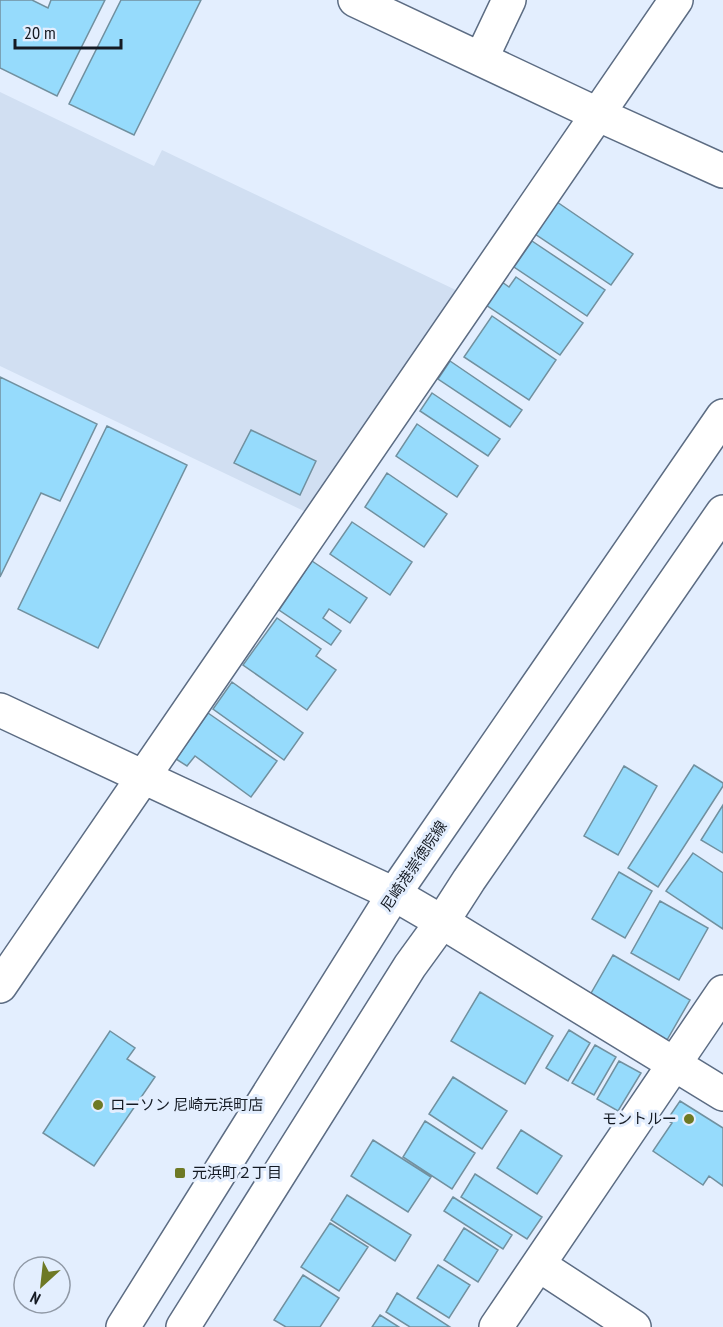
<svg xmlns="http://www.w3.org/2000/svg" width="723" height="1327" font-family="'PT Sans Narrow','Noto Sans JP',sans-serif">
<style>
.built{fill:#d1dff2}
.building{fill:#96dbfc;stroke:#71909f;stroke-width:1.5}
.lines{fill:none;stroke-linecap:round;stroke-linejoin:round}
.minor-casing{stroke:#5c6c83;stroke-width:36}
.secondary-casing{stroke:#5c6c83;stroke-width:36}
.minor{stroke:#fff;stroke-width:33}
.secondary{stroke:#fff;stroke-width:33}
.poi-dot{fill:#6e7925;stroke:#e3eefe;stroke-width:2}
.labels{text-anchor:middle;stroke-width:6;stroke-linejoin:round;paint-order:stroke}
.street-label{font-size:15px;fill:#141a23;stroke:#e3eefe}
.poi-label{font-size:15px;fill:#141a23;stroke:#e3eefe;text-anchor:start}
</style>
<rect width="100%" height="100%" fill="#e3eefe"/>
<!-- built -->
<path class="built" d="M0 92 154 166 162 150 460 292 306 512 0 366Z"/>
<!-- building -->
<path class="building" d="M0 0H32L48 8 51 0H105L57 96 0 68Z
M121 0H201L134 135 69 104Z
M557 202 633 254 611 285 535 234Z
M532 241 605 290 587 316 514 267Z
M516 277 583 323 560 355 486 305 502 282 509 287Z
M492 316 556 360 529 400 464 357Z
M450 361 522 410 510 427 438 379Z
M0 377 97 424 60 501 41 493 0 577Z
M432 393 500 439 488 456 420 411Z
M417 424 478 466 457 497 396 456Z
M107 426 187 465 98 648 18 609Z
M251 430 316 461 300 495 234 463Z
M387 473 447 514 424 547 365 507Z
M352 522 412 562 390 595 330 554Z
M312 561 367 598 350 623 329 609 323 618 341 631 331 645 279 610Z
M277 618 321 649 316 656 336 670 307 710 243 665Z
M232 682 303 733 284 760 213 709Z
M208 713 277 761 251 797 195 756 187 766 176 759Z
M694 765 723 783V786L658 887 628 868Z
M624 766 657 786 618 855 584 836Z
M723 805V853L701 840Z
M693 853 723 873V929L666 891Z
M619 872 652 891 625 938 592 919Z
M660 901 708 928 679 980 631 953Z
M613 955 690 1000 667 1040 590 995Z
M480 992 553 1036 525 1084 451 1041Z
M569 1030 590 1043 568 1081 546 1068Z
M110 1031 135 1048 127 1059 155 1077 94 1166 43 1133Z
M595 1045 616 1057 594 1095 572 1083Z
M619 1061 641 1073 618 1111 597 1099Z
M453 1077 507 1111 482 1149 429 1114Z
M680 1101 723 1128V1186L709 1176 703 1185 653 1151 672 1123 667 1120Z
M425 1121 475 1153 452 1189 403 1157Z
M521 1130 562 1156 537 1194 497 1168Z
M373 1140 431 1177 408 1212 351 1176Z
M475 1174 542 1217 527 1239 461 1197Z
M347 1195 411 1235 395 1261 331 1220Z
M453 1197 512 1235 503 1249 444 1211Z
M330 1223 368 1247 339 1291 301 1267Z
M464 1228 498 1250 478 1282 444 1260Z
M438 1265 470 1285 449 1318 417 1298Z
M303 1275 339 1298 320 1327H286L274 1320Z
M397 1293 450 1327H410L386 1312Z
M380 1315 399 1327H372Z"/>
<g class="lines">
<!-- minor casing -->
<g class="minor-casing">
<path id="minor" d="M355 0 597 114 723 171
M481 59 509 0
M0 710 394 894 442 922 723 1094
M0 986 676 0
M539 1265 634 1327
M496 1327 723 992"/>
</g>
<!-- secondary casing -->
<g class="secondary-casing">
<path id="secondary" d="M123 1327 394 894 723 416
M183 1327 410 966 442 922 469 880 723 512"/>
</g>
<!-- minor -->
<use href="#minor" class="minor"/>
<!-- secondary -->
<use href="#secondary" class="secondary"/>
</g>
<!-- markers -->
<g class="poi-dot">
<circle cx="98" cy="1105" r="6"/>
<circle cx="689" cy="1119" r="6"/>
<rect x="174" y="1167" width="12" height="12" rx="3"/>
</g>
<g class="labels">
<!-- street labels -->
<g class="street-label">
<text transform="translate(414 866) rotate(-56)" y="5">尼崎港崇徳院線</text>
</g>
<!-- poi labels -->
<g class="poi-label">
<text x="110" y="1110">ローソン 尼崎元浜町店</text>
<text x="677" y="1124" text-anchor="end">モントルー</text>
<text x="192" y="1178">元浜町２丁目</text>
</g>
</g>
<!-- north arrow -->
<g transform="translate(42 1285) rotate(207)"><circle r="28" fill="#e3eefe" stroke="#9099a6" stroke-width="1.5"/>
<path d="M0-4.5L10 22L0 15L-10 22Z" fill="#6e7925"/>
<text y="-9" font-size="16" font-weight="bold" text-anchor="middle" fill="#141a23">N</text>
</g>
<!-- scale -->
<path d="M15 39v9h106v-9" fill="none" stroke="#141a23" stroke-width="3"/>
<text x="24" y="39" font-size="18" fill="#141a23" stroke="#e3eefe" stroke-width="4.5" paint-order="stroke">20 m</text>
</svg>
